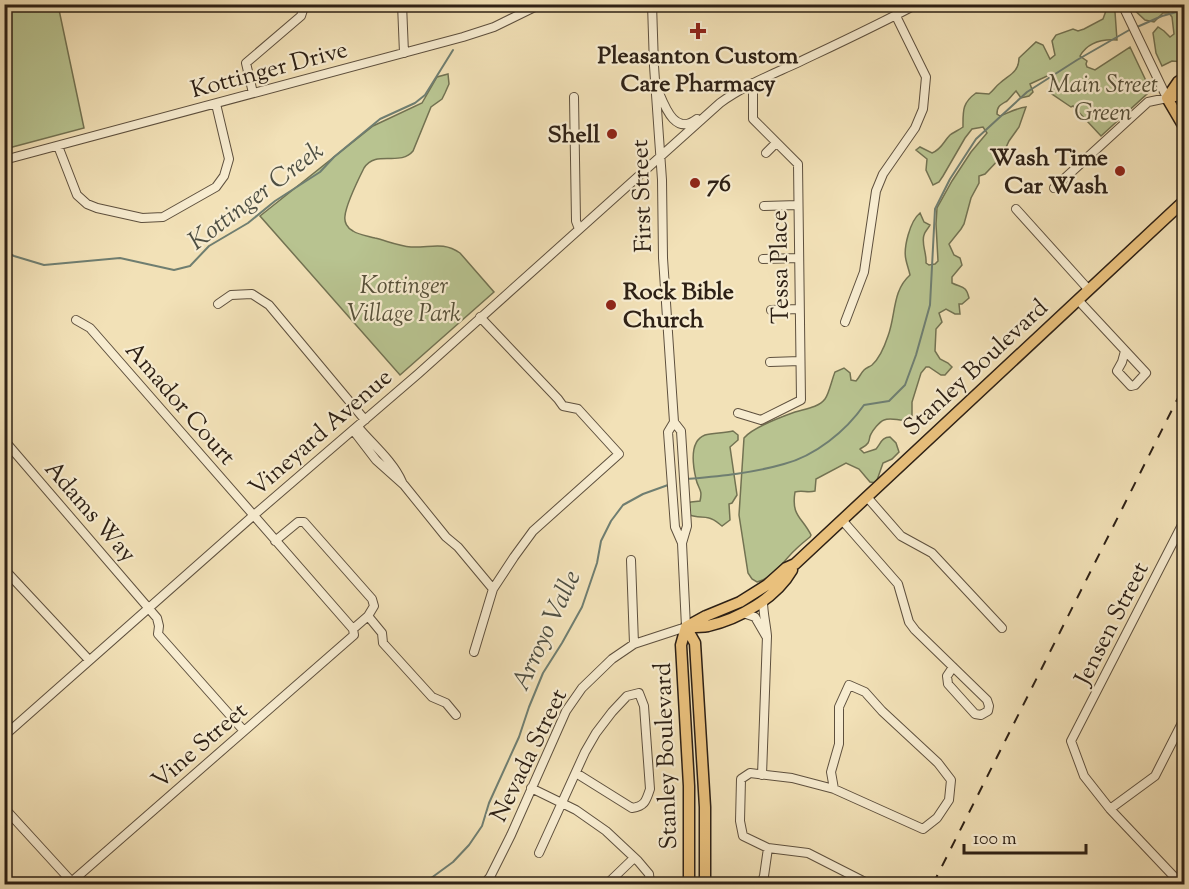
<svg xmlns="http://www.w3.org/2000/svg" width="1189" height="889" font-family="'Sorts Mill Goudy',serif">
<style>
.green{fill:#b8c390;stroke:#727252;stroke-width:1.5}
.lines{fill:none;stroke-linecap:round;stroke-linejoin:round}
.stream{stroke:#6f7e71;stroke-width:2}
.minor-casing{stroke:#5e503e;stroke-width:10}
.major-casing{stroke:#2d2015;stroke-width:13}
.minor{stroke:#f7ecd0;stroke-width:8}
.major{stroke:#e9c07c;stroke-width:10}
.rail{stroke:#2d2015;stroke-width:2;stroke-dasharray:10 10;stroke-linecap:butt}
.poi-dot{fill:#8f2418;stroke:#f7ecd0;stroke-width:2}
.labels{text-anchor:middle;stroke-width:4.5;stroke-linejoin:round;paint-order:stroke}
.poi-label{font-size:24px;font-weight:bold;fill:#2d2015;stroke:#f7ecd0;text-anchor:end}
.street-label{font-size:24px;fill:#2d2015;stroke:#f7ecd0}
.park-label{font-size:24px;font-style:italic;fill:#57513a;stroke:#f7ecd0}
.water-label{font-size:26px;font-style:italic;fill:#4e4f43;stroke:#f7ecd0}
</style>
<rect width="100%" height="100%" fill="#f2e1b7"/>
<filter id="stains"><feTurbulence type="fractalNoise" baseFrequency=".00333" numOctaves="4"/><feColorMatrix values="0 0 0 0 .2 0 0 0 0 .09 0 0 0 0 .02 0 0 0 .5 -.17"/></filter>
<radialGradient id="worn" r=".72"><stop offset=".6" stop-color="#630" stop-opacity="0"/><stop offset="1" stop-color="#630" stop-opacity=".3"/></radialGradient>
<!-- green -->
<path class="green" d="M5 4 58 5 84 128 5 149Z
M1129 5H1184V62L1172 61 1162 66 1156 53 1153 33 1158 27 1164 31 1170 37 1174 34 1172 17 1169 13H1163L1154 22 1145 20Z
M1107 8H1111L1115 12 1117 40C1103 39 1088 42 1080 56L1087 61 1086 64 1087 67 1095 70 1130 47 1148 85 1149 88 1148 93 1101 136 1073 106 1071 107 1052 94V78L1047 76 1030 84 1033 92 1029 96 1021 98 1016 91C1013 94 1010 98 1007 101 1000 105 997 106 997 114L1000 116C1008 113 1017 108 1026 107L1019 127 1009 141 1002 156 985 174 979 176V183L971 198 964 224 961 229 949 244 954 255 960 258 962 265 952 277V283C962 288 966 285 969 298L962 304H959L960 314H955L946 309 939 313 942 322 936 329 935 351 940 359 948 363 952 367 945 375H941L929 367H926L921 373 912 402V418C903 424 893 416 884 420 879 422 873 430 871 434 869 437 870 440 868 443 866 446 863 447 860 449L864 453 876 449C881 443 882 437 890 437L896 443 899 452 892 459 883 463 876 483 870 482 859 469 846 463 816 479 815 491C808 493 802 490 795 492 791 516 802 517 811 535L810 537C805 541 800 545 795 550 782 562 775 577 757 582L752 579 748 573 739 515 744 438C753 427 781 417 795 412 804 409 818 408 825 399 829 394 832 379 835 372L844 368 850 373 851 380 856 381C859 378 861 373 864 370 866 368 869 367 872 365 880 358 885 345 888 336 896 315 892 291 910 275 909 270 907 265 906 260 903 248 910 221 920 213L924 222 930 225C928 229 925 231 924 235 921 243 927 254 926 263L929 265 935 264 938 261 936 224 937 208 952 181 971 152 987 133 983 127 972 129 965 138 943 176 939 182 933 185 926 170 927 159 916 150 920 147 932 153C942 149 943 142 950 135 954 132 959 130 963 127 963 111 962 103 976 93L989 94C993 91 996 86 1000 83 1009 75 1019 72 1019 58L1036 42 1043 45 1050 59 1055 55 1052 41 1056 35 1073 29 1078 31 1084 29 1103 19Z
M448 74 449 84 445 93 442 99 431 107 413 151C400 167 376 149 364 168 359 178 346 205 345 216 344 222 347 228 353 231 359 235 368 236 375 238 387 241 399 246 411 247 430 248 443 241 460 253L494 292 400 375 260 216 373 126 422 103 437 77Z
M733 431 738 435V440L730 447 737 495 732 503 729 504 730 520 722 526C718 523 714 519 709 518 703 516 697 518 690 515L687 503 691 502 700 501C703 489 698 489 696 479 693 466 689 441 705 435 712 433 724 433 733 431Z"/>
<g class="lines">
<!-- stream -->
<path class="stream" d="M1137 27 1162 16 1184 10
M4 251 14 256 44 265 120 258 174 270 190 266 209 246 248 223 275 201 320 172 334 157 380 119 415 103 425 95 453 50
M688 479C720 476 753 473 784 464 815 456 846 431 864 405L889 401 905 385 916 355 930 305 935 209 950 179 976 139 1027 92 1077 60 1131 29
M423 884 453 862 469 845 482 826 489 803 519 737 529 707 543 673 562 643 582 607 597 563 601 541 611 521 623 505 643 494 668 485"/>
<!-- minor casing -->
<g class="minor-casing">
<path id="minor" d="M402 4 404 53
M652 4 654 66 662 180 663 258 674 422 668 432 675 527 682 543
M657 88C664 104 674 137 697 119
M253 93 246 63 301 16 305 4
M574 97 576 221 579 229
M58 146 77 195 87 204 97 208 142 218 163 217 216 187 224 176 229 159 216 104
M766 153 776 143
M4 160 463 37 494 27 541 4
M1054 188 1148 102 1167 98 1122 4
M764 206 798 205
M1016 209 1089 290
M763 259 799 258
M1078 300 1146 373 1135 385 1131 386 1117 371 1122 362 1125 351
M218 304 231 295 252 294 269 305 365 420
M771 310 799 309
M845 322 864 272 876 191 883 174 915 128 923 109 926 77 896 16
M770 362 800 361
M738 413 761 420 801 400 798 164 753 119V83
M358 427C372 444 393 461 402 482
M353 430 376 460 404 485 446 537 458 547 493 589
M4 440 157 618 159 626 158 634 244 731
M867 497 901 536 932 553 1002 628
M842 520 898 584 909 622 915 630 987 700 989 706 988 711 981 715 975 714 948 684 947 676 953 667
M1184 521 1071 741 1084 776 1110 809 1181 884 1184 881
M275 541 298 522H304L372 599 374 606 368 616 353 629
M631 560 634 644
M4 569 89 660
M743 613 755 617 766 636
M368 616 382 633 383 643 432 697 446 703 456 715
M474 652 493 589 514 557 533 531 619 454 578 409 563 406 558 399 480 317
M849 685 865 692 882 711 938 763 951 780 949 800 937 818 923 829 834 789 831 772 839 744V707Z
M4 736 254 515 418 374 720 103C743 86 771 75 797 63 837 44 878 25 917 4
M762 775 767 636C766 624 763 613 763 601
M531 788 576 810 606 831 638 861 649 874 650 884
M834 789 792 778 750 773 741 779 740 821 743 836 768 848 808 853 869 884
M1110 809 1155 776 1184 719
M4 811 8 812 72 882
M539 853 585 752 596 733 612 712 627 696 639 693 644 706 650 789C646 801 645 806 632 808L576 773
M69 884 354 635 353 629 90 328 76 320
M484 884 490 877 511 835 566 711 582 688 612 659 634 644 686 627 682 543 687 526 681 431 674 422
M607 884 634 858
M761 884 764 876 768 848"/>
</g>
<!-- major casing -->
<g class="major-casing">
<path id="major" d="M1167 98 1184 127
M1167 98 1178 82 1184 78
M1167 98 1184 94
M686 627 695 643 705 807V884
M689 627C695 627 702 627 708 626 739 619 776 598 792 570
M689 884V786L681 645 686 627 706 616 740 602 767 585 786 568 795 564 1184 201"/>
</g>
<!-- minor -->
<use href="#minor" class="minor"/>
<!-- major -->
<use href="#major" class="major"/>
<!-- rail -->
<path class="rail" d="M933 884 1184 386"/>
</g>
<!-- markers -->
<g class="poi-dot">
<path d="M695 22h6v6h6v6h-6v6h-6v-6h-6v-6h6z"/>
<circle cx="612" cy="134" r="6"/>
<circle cx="1120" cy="171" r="6"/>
<circle cx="695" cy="183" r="6"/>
<circle cx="611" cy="305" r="6"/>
</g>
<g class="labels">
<!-- poi labels -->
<g class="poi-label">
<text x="698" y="63" text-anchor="middle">Pleasanton Custom<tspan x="698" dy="28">Care Pharmacy</tspan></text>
<text x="600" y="142">Shell</text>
<text x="1108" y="165">Wash Time<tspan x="1108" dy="28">Car Wash</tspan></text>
<text x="707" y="191" text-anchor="start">76</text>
<text x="623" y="299" text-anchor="start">Rock Bible<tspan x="623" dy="28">Church</tspan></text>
</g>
<!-- street labels -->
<g class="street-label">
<text transform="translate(269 69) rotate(-15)" y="8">Kottinger Drive</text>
<text transform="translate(641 196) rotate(-92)" y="8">First Street</text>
<text transform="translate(779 267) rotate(-91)" y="8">Tessa Place</text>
<text transform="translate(975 367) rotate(-43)" y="8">Stanley Boulevard</text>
<text transform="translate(181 403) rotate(49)" y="8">Amador Court</text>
<text transform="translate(320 432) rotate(-41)" y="8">Vineyard Avenue</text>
<text transform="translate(91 511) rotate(49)" y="8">Adams Way</text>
<text transform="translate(1111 623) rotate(-63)" y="8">Jensen Street</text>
<text transform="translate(199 745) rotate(-41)" y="8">Vine Street</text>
<text transform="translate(528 755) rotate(-64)" y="8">Nevada Street</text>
<text transform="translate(665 756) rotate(-92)" y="8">Stanley Boulevard</text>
</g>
<!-- park labels -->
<g class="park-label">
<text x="1103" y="92">Main Street<tspan x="1103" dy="28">Green</tspan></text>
<text x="404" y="293">Kottinger<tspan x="404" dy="28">Village Park</tspan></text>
</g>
<!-- water labels -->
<g class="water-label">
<text transform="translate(255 195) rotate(-37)" y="9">Kottinger Creek</text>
<text transform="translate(545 630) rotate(-65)" y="9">Arroyo Valle</text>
</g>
</g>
<!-- margin -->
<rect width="1189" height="889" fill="none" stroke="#f2e1b7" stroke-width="24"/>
<rect x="6" y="6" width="1177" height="877" fill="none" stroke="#2d2015" stroke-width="3"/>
<rect x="12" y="12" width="1165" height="865" fill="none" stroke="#2d2015" stroke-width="1.5"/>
<!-- scale -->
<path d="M964 844v9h122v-9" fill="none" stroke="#2d2015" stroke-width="3"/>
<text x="973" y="844" font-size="18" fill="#2d2015" stroke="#f7ecd0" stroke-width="4.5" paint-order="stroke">100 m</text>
<rect width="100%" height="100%" filter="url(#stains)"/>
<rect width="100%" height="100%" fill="url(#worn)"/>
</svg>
